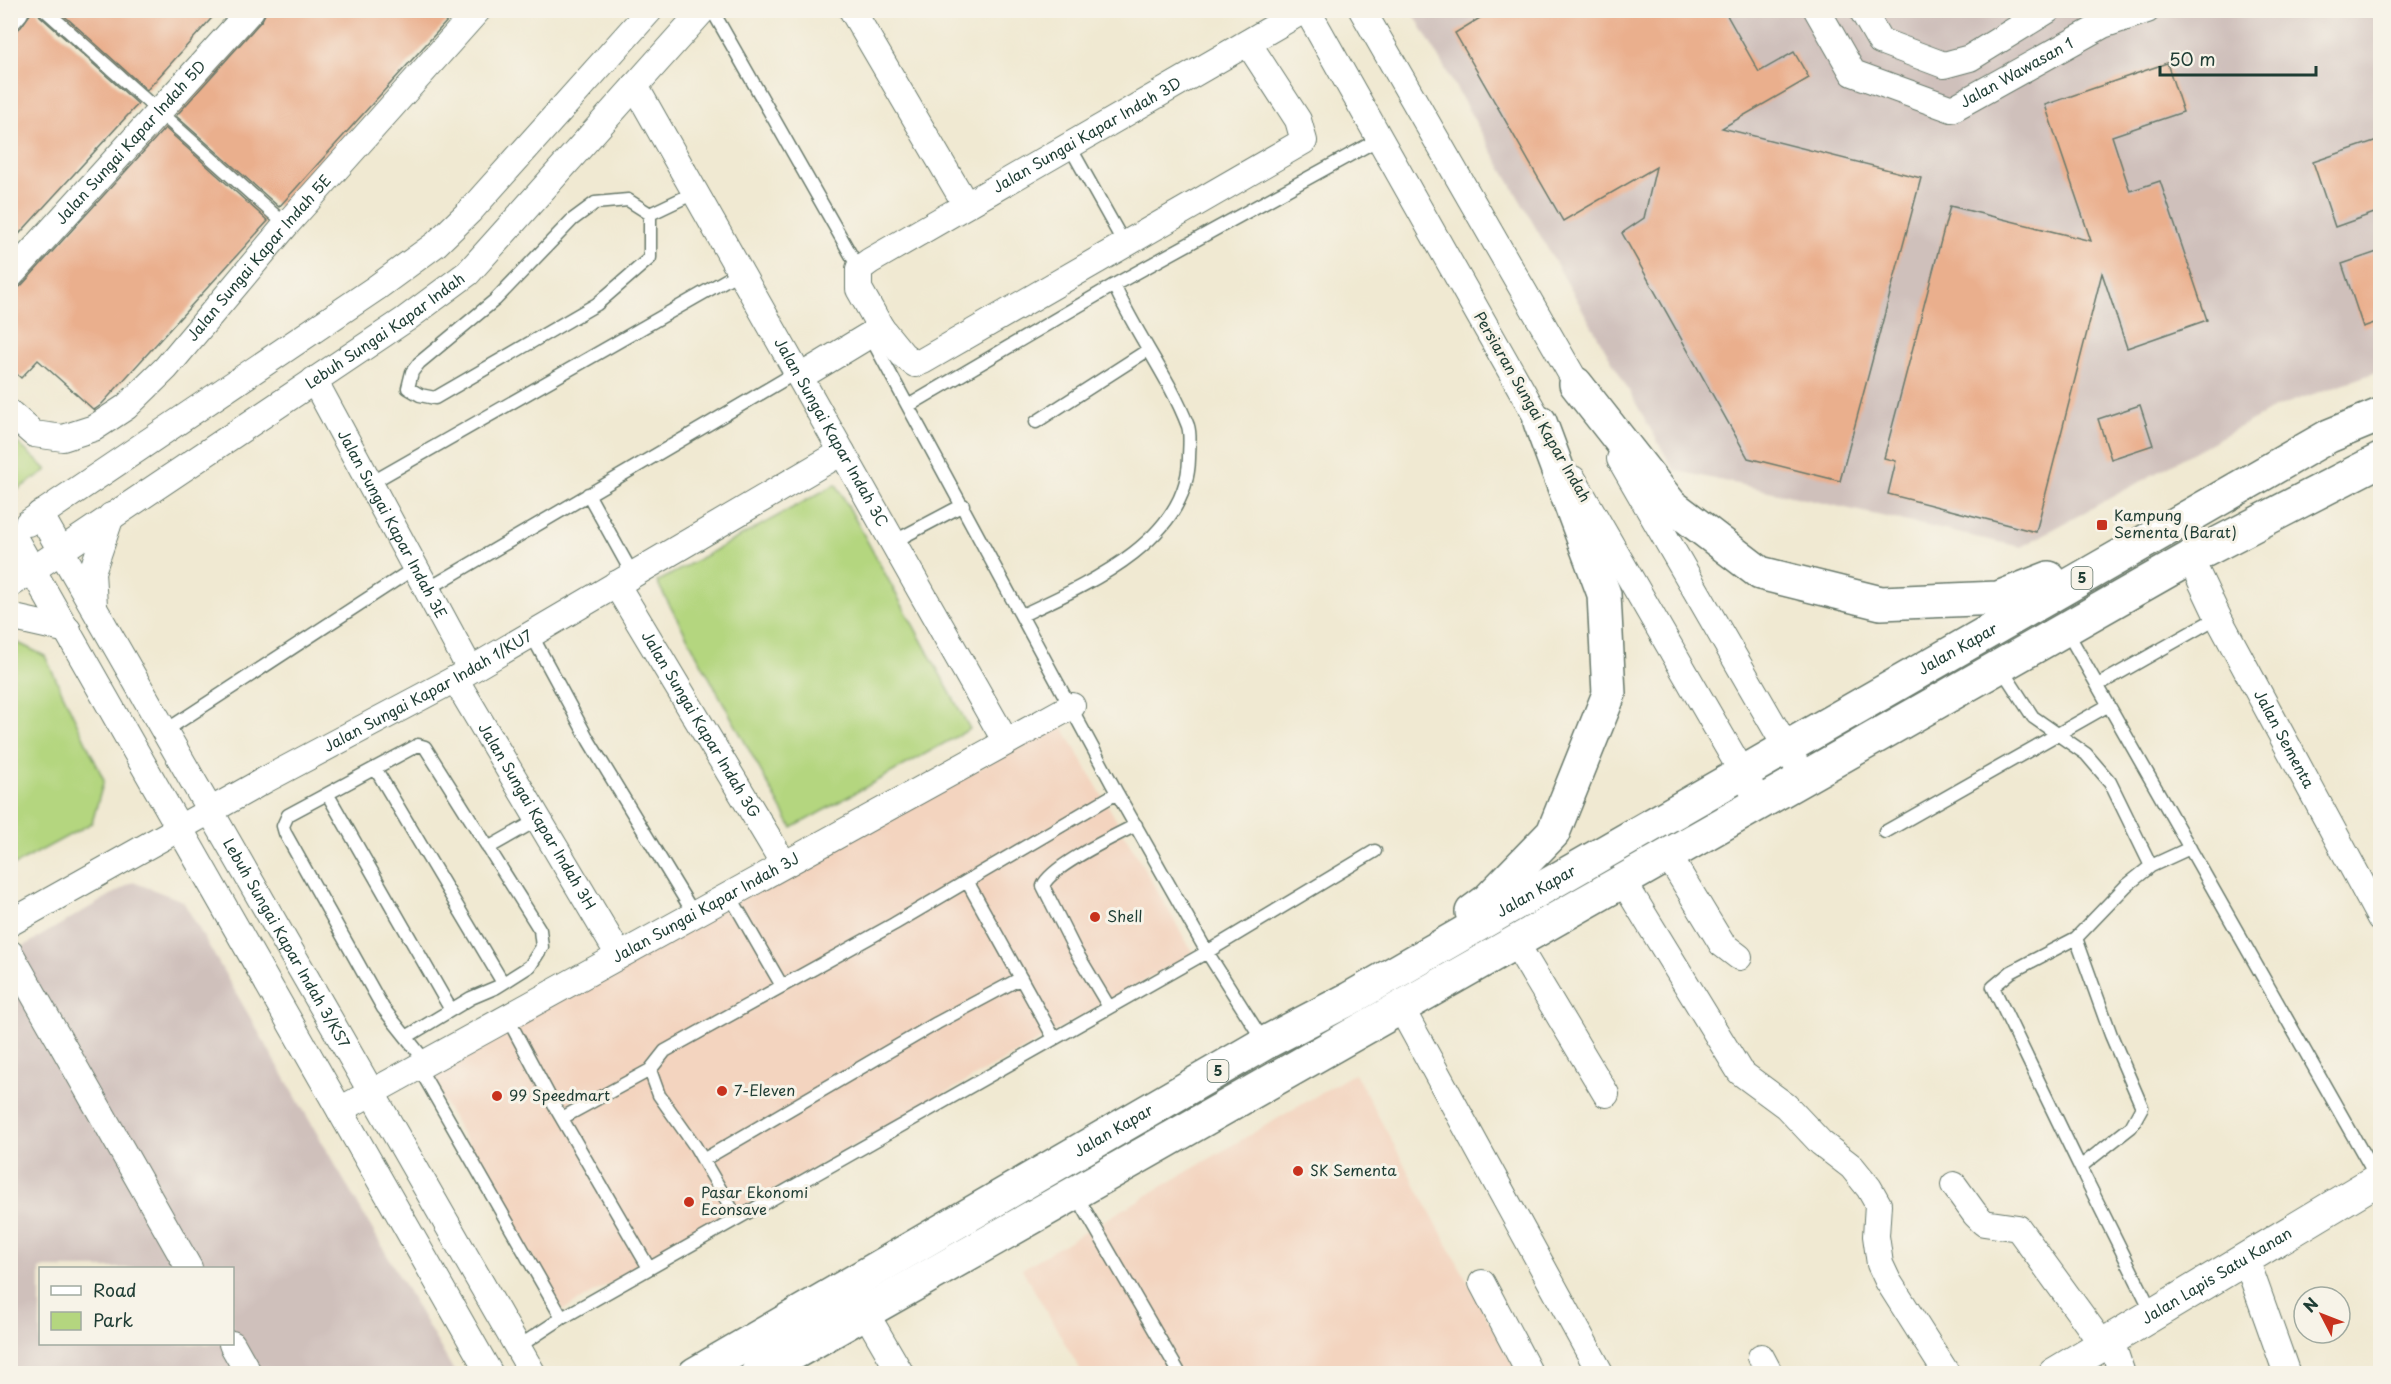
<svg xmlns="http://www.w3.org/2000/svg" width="2391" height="1384" font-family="'Playpen Sans',sans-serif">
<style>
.built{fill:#f3d4bf}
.industrial{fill:#cfc0bb;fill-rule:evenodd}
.green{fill:#b4d67f;stroke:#6a8a5a;stroke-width:1.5}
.building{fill:#eaaf8d}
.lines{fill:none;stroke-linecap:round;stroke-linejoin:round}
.service-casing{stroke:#68796b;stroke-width:15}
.minor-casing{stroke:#68796b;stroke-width:28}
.tertiary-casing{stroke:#68796b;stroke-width:34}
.trunk-casing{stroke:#68796b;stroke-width:36}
.service{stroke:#fff;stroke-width:12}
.minor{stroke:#fff;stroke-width:26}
.tertiary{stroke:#fff;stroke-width:32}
.trunk{stroke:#fff;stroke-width:33}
.poi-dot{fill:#c8321e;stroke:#f7f3e8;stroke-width:2}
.labels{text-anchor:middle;stroke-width:6;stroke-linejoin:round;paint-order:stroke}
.shield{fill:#f7f3e8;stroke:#60746a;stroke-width:1.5}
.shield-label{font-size:14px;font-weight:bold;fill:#1f3d34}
.street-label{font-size:15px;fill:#1f3d34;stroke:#f7f3e8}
.poi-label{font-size:15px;fill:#1f3d34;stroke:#f7f3e8;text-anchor:start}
</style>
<rect width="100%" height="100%" fill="#f7f3e8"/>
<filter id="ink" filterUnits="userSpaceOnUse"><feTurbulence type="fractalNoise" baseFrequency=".0167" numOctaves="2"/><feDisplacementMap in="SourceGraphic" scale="12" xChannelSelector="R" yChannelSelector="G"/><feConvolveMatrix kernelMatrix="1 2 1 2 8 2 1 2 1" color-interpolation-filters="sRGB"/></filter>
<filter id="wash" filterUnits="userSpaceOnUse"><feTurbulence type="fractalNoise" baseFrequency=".008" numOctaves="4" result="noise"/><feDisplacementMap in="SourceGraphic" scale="24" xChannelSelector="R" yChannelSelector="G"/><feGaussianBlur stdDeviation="1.35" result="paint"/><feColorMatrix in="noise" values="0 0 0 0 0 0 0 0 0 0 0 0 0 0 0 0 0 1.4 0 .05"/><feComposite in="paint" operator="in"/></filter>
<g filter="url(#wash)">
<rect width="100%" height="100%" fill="#f0e9d2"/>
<!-- built -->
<path class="built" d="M1061 724 1193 953 563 1310 426 1071Z
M1355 1073 1517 1373H1082L1022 1269Z"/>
<!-- industrial -->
<path class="industrial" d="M1412 11H2380V371L2276 407 2021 547 1674 470Z
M133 882 183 901 455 1373H11L10 954ZM40 1268H232V1344H40Z"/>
<!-- green -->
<path class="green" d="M11 437 47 470 11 494Z
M836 484 970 729 792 828 657 582Z
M10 639 45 656 104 780 92 823 11 867Z"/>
<g id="blocks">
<!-- building -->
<path class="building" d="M33 10H37L40 16 138 104 10 244V36L21 27Z
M58 10H219L147 90Z
M267 10H457L279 207 176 116 262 20Z
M1493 10H1724L1759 72 1794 52 1809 78 1722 128 1921 178 1840 481 1748 458 1622 233 1644 218 1656 167 1563 221 1455 33Z
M2167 63 2183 112 2112 136 2130 191 2160 181 2207 320 2127 348 2102 273 2036 532 1888 494 1896 461 1884 458 1950 206 2091 241 2045 105Z
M165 128 268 221 101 405 94 410 38 360 21 378 10 368V294L21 286Z
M2380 139V211L2335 227 2313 162Z
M2380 251V321L2363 327 2342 264Z
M2140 405 2153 445 2111 459 2098 419Z"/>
</g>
</g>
<g filter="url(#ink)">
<use href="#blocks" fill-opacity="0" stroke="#68796b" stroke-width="1.5"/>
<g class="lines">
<!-- service casing -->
<g class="service-casing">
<path id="service" d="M45 10 286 225
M712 10 859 269
M1070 147 1125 245
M628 200 650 214V258L597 304 435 398 420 395 408 388 412 372 419 363 495 300 572 220 595 203Z
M650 214 696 192
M870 336 1117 793
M908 406 1114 285 1379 139
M1036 422 1148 350
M371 483 740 272
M588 494 633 575
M893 542 963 505
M428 589 797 372
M1022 615C1086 585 1188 541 1189 458 1189 449 1191 435 1188 426 1170 378 1135 333 1114 285
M2066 630 2377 1178
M531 634 589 741 694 914
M2001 668 2033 717 2086 754 2110 782 2151 866
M2098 685 2218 617
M165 731 416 567
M375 768 503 983
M328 795 451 1010
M1885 832 2109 705
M488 848 539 819
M967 881 1054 1038
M729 894 782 986
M2076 938 2011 972 1993 987 2080 1167
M1109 1007 1075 950 1043 886C1051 866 1115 836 1136 825
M507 1017 554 1105 649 1268
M408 1036 471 998 497 987 530 966 542 947 540 930 425 747 418 745 288 815 283 826 285 833 383 1008 426 1062
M418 1066 562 1318
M562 1118 650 1070
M703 1160 937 1023 1021 978
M1075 1193 1180 1374
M737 1218 695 1146 659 1095 650 1070 665 1051 894 924 1117 793 1207 952 1264 1042
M2153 1314 2080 1167 2131 1127 2142 1107 2111 1035 2076 938 2126 886 2151 866 2190 848
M518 1347 562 1318 1207 952 1375 851"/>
</g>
<!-- minor casing -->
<g class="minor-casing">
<g id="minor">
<path d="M852 10 966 205"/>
<path d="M1307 10 1548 437"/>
<path d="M1362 10 1585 398"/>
<path id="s1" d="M1817 10 1853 73 1952 109 2103 25 2147 10"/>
<path d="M1862 10 1880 41 1944 65 1970 58 2048 10"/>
<path d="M10 17 16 10"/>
<path id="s2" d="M635 86 1006 742"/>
<path id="s3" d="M10 276 251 10"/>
<path d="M881 328 903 355 915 364 923 361 1304 141 1298 120 1248 43"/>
<path id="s4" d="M800 377 881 328 859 289V269L870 261 1304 10"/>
<path id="s5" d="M314 380 470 669"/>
<path id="s6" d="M10 413 34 434 63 438 94 428 126 407 166 368 286 225 478 10"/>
<path d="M1620 459 1804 778"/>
<path d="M1573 479 1760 803"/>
<path id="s7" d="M40 514 533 1374"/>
<path d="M28 523 376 288 436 244 470 211 650 10"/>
<path d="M12 534 490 1374"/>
<path id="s8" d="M2190 558 2218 617 2380 918"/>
<path id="s9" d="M616 584 784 864"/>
<path id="s10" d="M10 585 406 319 468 273 703 10"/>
<path d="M94 606 92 572 111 516"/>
<path d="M10 617 68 630"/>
<path id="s11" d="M455 679 619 955"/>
<path d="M1668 855 1722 944 1739 957"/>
<path d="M1623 881 1740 1072 1786 1106 1821 1143 1852 1167 1869 1188 1878 1204 1876 1236 1880 1264 1888 1281 1947 1374"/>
<path id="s12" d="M10 923 265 780 455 679 842 452"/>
<path d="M1515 942 1606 1094"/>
<path d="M10 953 189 1268"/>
<path d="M1401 1008 1601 1374"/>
<path id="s13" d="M340 1110 1072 706"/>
<path d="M1954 1185 1975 1214 1984 1223 2018 1228 2103 1345"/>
<path d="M2246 1259 2287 1374"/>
<path d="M1482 1283 1530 1374"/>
<path d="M865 1312 901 1374"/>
<path d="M2111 1341 2122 1374"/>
<path d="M232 1344 249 1374"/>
<path d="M1761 1357 1770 1374"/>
</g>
</g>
<!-- tertiary casing -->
<g class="tertiary-casing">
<g id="tertiary">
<path id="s14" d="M2054 1374 2380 1178"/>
</g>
</g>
<!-- trunk casing -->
<g class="trunk-casing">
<g id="trunk">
<path d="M1576 384 1671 505 1760 573 1881 603 1998 598 2049 578"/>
<path d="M1472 912 1487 901 1553 833 1609 694 1604 594 1540 422"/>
<path id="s15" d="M695 1374 1265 1043 1349 999 2329 436 2380 415"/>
<path d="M757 1374 2190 558 2380 460"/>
</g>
</g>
<!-- service -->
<use href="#service" class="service"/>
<!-- minor -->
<use href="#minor" class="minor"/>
<!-- tertiary -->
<use href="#tertiary" class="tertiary"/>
<!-- trunk -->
<use href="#trunk" class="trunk"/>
</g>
</g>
<!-- markers -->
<g class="poi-dot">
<rect x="2096" y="519" width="12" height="12" rx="3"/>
<circle cx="1095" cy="917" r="6"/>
<circle cx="722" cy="1091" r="6"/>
<circle cx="497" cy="1096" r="6"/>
<circle cx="1298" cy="1171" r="6"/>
<circle cx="689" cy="1202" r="6"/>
</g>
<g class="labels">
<!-- shield labels -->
<g class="shield">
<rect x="2071.5" y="567" width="21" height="22" rx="4.5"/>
<rect x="1207.5" y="1060" width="21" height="22" rx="4.5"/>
</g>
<g class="shield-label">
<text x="2082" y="583">5</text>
<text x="1218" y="1076">5</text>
</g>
<!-- street labels -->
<g class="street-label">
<text dy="5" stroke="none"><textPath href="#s1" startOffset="252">Jalan Wawasan 1</textPath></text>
<text dy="5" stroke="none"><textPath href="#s4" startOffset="424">Jalan Sungai Kapar Indah 3D</textPath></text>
<text dy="5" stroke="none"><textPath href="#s3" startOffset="180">Jalan Sungai Kapar Indah 5D</textPath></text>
<text dy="5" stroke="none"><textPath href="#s6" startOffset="332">Jalan Sungai Kapar Indah 5E</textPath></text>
<text dy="5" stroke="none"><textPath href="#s10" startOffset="453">Lebuh Sungai Kapar Indah</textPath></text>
<text transform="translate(1532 407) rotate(60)" y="5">Persiaran Sungai Kapar Indah</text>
<text dy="5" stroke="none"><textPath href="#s2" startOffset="398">Jalan Sungai Kapar Indah 3C</textPath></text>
<text dy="5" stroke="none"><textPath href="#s5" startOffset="164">Jalan Sungai Kapar Indah 3E</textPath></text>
<text dy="5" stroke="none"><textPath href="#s15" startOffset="1456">Jalan Kapar</textPath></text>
<text dy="5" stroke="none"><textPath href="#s12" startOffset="478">Jalan Sungai Kapar Indah 1/KU7</textPath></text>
<text dy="5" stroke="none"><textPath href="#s9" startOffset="164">Jalan Sungai Kapar Indah 3G</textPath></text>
<text dy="5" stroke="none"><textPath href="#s8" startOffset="204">Jalan Sementa</textPath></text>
<text dy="5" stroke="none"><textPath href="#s11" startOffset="160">Jalan Sungai Kapar Indah 3H</textPath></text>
<text dy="5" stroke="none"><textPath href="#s15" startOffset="970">Jalan Kapar</textPath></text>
<text dy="5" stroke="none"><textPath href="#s13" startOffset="418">Jalan Sungai Kapar Indah 3J</textPath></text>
<text dy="5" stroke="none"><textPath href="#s7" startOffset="495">Lebuh Sungai Kapar Indah 3/KS7</textPath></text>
<text dy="5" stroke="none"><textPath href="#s15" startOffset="484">Jalan Kapar</textPath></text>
<text dy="5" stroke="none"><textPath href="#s14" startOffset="190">Jalan Lapis Satu Kanan</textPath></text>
</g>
<!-- poi labels -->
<g class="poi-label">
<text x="2114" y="521">Kampung<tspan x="2114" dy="17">Sementa (Barat)</tspan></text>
<text x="1107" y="922">Shell</text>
<text x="734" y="1096">7-Eleven</text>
<text x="509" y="1101">99 Speedmart</text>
<text x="1310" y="1176">SK Sementa</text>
<text x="701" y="1198">Pasar Ekonomi<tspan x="701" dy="17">Econsave</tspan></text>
</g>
</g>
<!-- margin -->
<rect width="2391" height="1384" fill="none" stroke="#f7f3e8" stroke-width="36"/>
<!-- legend -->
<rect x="39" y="1267" width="195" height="78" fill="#f7f3e8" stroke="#a1aaa0" stroke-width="1.5"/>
<rect x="51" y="1286" width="30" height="9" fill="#ffffff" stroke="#a1aaa0" stroke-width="1.5"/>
<text x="93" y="1297" font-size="18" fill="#1f3d34">Road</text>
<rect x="51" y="1312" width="30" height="18" fill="#b4d67f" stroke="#a1aaa0" stroke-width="1.5"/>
<text x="93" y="1327" font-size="18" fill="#1f3d34">Park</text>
<!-- north arrow -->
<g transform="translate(2322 1315) rotate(312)"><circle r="28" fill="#f7f3e8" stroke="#a1aaa0" stroke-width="1.5"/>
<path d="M0-4.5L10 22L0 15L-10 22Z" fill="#c8321e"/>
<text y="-9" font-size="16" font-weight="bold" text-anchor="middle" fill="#1f3d34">N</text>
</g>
<!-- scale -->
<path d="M2160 66v9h156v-9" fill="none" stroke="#1f3d34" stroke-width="3"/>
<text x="2169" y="66" font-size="18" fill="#1f3d34" stroke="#f7f3e8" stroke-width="4.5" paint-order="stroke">50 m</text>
</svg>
